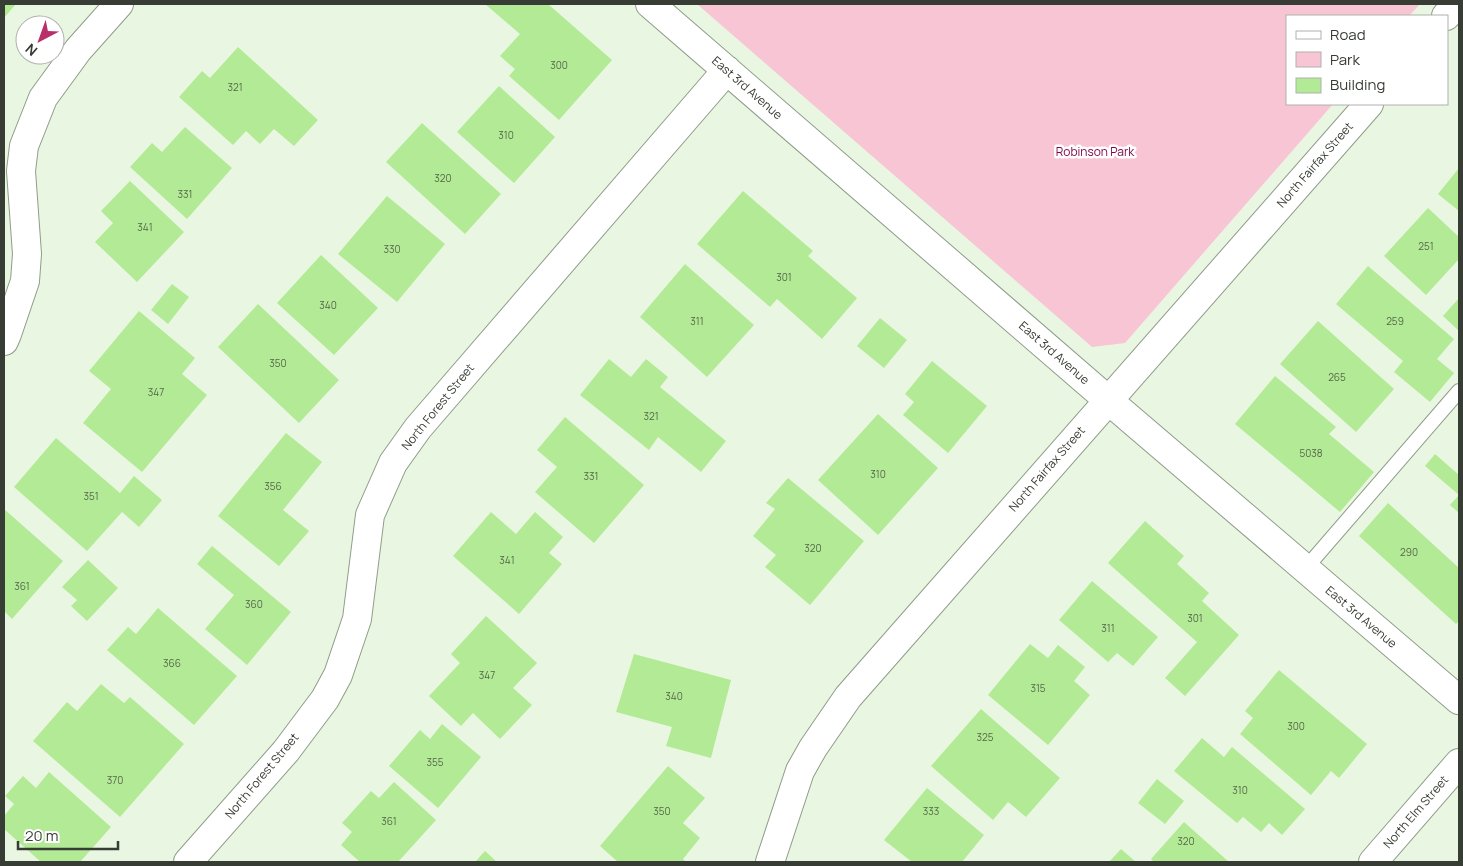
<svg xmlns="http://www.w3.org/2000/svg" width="1463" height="866" font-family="Manrope,sans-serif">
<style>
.green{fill:#f7c5d3}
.building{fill:#b3ea95}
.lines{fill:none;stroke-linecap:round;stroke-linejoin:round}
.lane-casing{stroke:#8f9c88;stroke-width:16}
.street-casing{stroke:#8f9c88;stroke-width:30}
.lane{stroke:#fff;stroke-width:14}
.street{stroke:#fff;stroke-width:28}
.labels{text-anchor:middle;stroke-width:5;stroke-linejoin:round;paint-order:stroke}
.number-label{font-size:10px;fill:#56684c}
.street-label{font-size:12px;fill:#373c34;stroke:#fff}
.park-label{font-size:12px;fill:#7f0442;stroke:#fff}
</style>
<rect width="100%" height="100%" fill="#e9f7e2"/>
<!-- green -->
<path class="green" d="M697 4H1420L1409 16H1287V104H1333L1125 343 1092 347Z"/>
<!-- building -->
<path class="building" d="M4 4H16L4 18Z
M485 4H548L612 60 559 120 509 76 515 69 500 56 520 34Z
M238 47 318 120 294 146 274 129 260 144 246 131 233 145 179 97 202 71 210 78Z
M499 86 555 137 514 183 457 132Z
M422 123 501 194 465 234 386 162Z
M185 127 232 168 187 219 130 167 152 143 162 152Z
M1459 168V211L1438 194Z
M130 181 184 232 137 282 95 242 113 223 101 211Z
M743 191 813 251 808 256 857 298 822 339 777 299 770 307 697 244Z
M387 196 445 244 397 302 338 254Z
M1428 208 1459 237V259L1426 295 1384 256Z
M321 255 378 308 334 355 277 303Z
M685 264 754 325 707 377 640 317Z
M1368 266 1454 339 1437 359 1454 373 1430 402 1394 372 1403 361 1336 304Z
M172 284 189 297 168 324 151 310Z
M1459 298V331L1443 316Z
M258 304 339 380 299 423 218 347Z
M139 311 195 358 182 374 207 395 142 472 83 423 111 389 89 371Z
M880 318 907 340 884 368 857 346Z
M1318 321 1394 389 1356 432 1280 364Z
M609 359 631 377 646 359 668 377 660 387 726 441 701 472 658 437 649 450 580 395Z
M932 361 987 406 948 453 903 415 914 402 905 394Z
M1275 376 1336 427 1329 434 1374 472 1340 512 1235 424Z
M878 414 938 468 878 535 818 480Z
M565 417 644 485 594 543 535 492 557 467 537 450Z
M286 433 322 462 283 510 309 531 279 566 218 516Z
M56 438 120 493 134 476 162 500 139 527 122 512 87 551 14 487Z
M1435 454 1459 475V513L1450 505 1459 495 1425 466Z
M788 478 864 541 810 605 765 567 776 555 753 536 775 509 766 503Z
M1388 503 1459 568V621L1456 624 1359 536Z
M4 509 63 561 12 619 4 611Z
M491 512 516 534 535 512 563 537 549 553 562 564 519 614 453 556Z
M1145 521 1184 556 1177 564 1209 593 1202 601 1239 635 1185 696 1165 678 1197 642 1108 563Z
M212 546 291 612 247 665 205 629 234 595 197 564Z
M88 560 118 588 87 621 71 606 77 600 62 587Z
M1092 581 1158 637 1133 666 1117 653 1108 662 1059 620Z
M158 608 237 676 194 725 107 650 128 627 136 634Z
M486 616 537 663 513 688 532 705 500 739 473 713 461 726 429 696 460 663 451 654Z
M1030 644 1048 658 1058 645 1085 667 1074 681 1090 695 1048 745 988 695Z
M634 654 731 680 711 758 666 746 672 727 616 712Z
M1279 670 1367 744 1339 778 1331 771 1311 795 1240 734 1253 718 1245 711Z
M101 684 124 703 130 697 184 744 120 817 33 741 67 702 77 711Z
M981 709 1060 778 1026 817 1008 802 993 820 931 766Z
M442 724 481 757 438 808 389 766 420 730 430 739Z
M1202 738 1224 757 1232 747 1305 809 1282 835 1269 823 1261 832 1243 817 1237 823 1174 771Z
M668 766 705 798 683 823 700 838 683 859 686 862H618L600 846Z
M49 772 111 827 80 862H41L4 829V816L14 804 5 796 23 776 36 788Z
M1157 779 1184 801 1165 824 1138 803Z
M394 782 436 820 398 862H360L341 845 352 832 342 823 371 791 379 798Z
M927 788 984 835 962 862H912L884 840Z
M1184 822 1229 862H1154L1151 859Z
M1121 849 1136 862H1109Z
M485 851 497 862H475Z"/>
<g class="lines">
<!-- lane casing -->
<g class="lane-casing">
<path id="lane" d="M1305 569 1459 391"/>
</g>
<!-- street casing -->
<g class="street-casing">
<path id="street" d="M650 4 1108 400 1459 700
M1446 16 1457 4
M4 341 7 334 25 281 27 254 21 171 24 146 43 98 78 50 119 4
M188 862 286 751 325 699 338 675 357 619 370 515 393 463 418 428 727 70
M770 862 800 771 813 748 848 697 1369 104
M1373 862 1459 763"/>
</g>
<!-- lane -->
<use href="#lane" class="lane"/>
<!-- street -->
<use href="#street" class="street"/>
</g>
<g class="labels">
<!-- number labels -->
<g class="number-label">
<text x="559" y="69">300</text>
<text x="235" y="91">321</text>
<text x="506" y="139">310</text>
<text x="443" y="182">320</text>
<text x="185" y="198">331</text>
<text x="145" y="231">341</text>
<text x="1426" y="250">251</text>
<text x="392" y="253">330</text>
<text x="784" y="281">301</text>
<text x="328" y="309">340</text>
<text x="697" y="325">311</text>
<text x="1395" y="325">259</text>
<text x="278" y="367">350</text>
<text x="1337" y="381">265</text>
<text x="156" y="396">347</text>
<text x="651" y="420">321</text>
<text x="1311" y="457">5038</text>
<text x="878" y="478">310</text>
<text x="591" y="480">331</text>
<text x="273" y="490">356</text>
<text x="91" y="500">351</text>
<text x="813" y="552">320</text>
<text x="1409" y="556">290</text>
<text x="507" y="564">341</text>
<text x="22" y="590">361</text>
<text x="254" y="608">360</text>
<text x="1195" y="622">301</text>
<text x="1108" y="632">311</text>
<text x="172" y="667">366</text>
<text x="487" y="679">347</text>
<text x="1038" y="692">315</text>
<text x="674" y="700">340</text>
<text x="1296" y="730">300</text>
<text x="985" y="741">325</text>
<text x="435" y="766">355</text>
<text x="115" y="784">370</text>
<text x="1240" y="794">310</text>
<text x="662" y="815">350</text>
<text x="931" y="815">333</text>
<text x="389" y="825">361</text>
<text x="1186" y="845">320</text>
</g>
<!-- street labels -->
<g class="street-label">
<text transform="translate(747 88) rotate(41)" y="4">East 3rd Avenue</text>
<text transform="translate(1315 165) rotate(-49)" y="4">North Fairfax Street</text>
<text transform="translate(1054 353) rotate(41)" y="4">East 3rd Avenue</text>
<text transform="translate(438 407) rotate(-51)" y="4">North Forest Street</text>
<text transform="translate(1047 469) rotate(-49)" y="4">North Fairfax Street</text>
<text transform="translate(1361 617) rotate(40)" y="4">East 3rd Avenue</text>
<text transform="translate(262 776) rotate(-50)" y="4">North Forest Street</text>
<text transform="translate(1416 812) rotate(-49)" y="4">North Elm Street</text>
</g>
<!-- park labels -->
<g class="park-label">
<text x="1095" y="156">Robinson Park</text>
</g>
</g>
<!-- border -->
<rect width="1463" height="866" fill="none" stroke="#373c34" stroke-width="10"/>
<!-- legend -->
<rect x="1286" y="15" width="162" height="90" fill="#ffffff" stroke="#afb1ae"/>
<rect x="1296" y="31" width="25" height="8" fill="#ffffff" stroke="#afb1ae"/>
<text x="1330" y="40" font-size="15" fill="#373c34">Road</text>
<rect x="1296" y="52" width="25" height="15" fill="#f7c5d3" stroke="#afb1ae"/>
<text x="1330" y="65" font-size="15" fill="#373c34">Park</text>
<rect x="1296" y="78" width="25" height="15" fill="#b3ea95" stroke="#afb1ae"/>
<text x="1330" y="90" font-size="15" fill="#373c34">Building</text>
<!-- north arrow -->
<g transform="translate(40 40) rotate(221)"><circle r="24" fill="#ffffff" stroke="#afb1ae"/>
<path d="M0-4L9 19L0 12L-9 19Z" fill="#b92f69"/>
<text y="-8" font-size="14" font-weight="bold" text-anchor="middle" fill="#373c34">N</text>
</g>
<!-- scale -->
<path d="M18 841v8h100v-8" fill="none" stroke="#373c34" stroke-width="2.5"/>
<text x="25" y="841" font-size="15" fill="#373c34" stroke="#ffffff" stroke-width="4" paint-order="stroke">20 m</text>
</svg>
